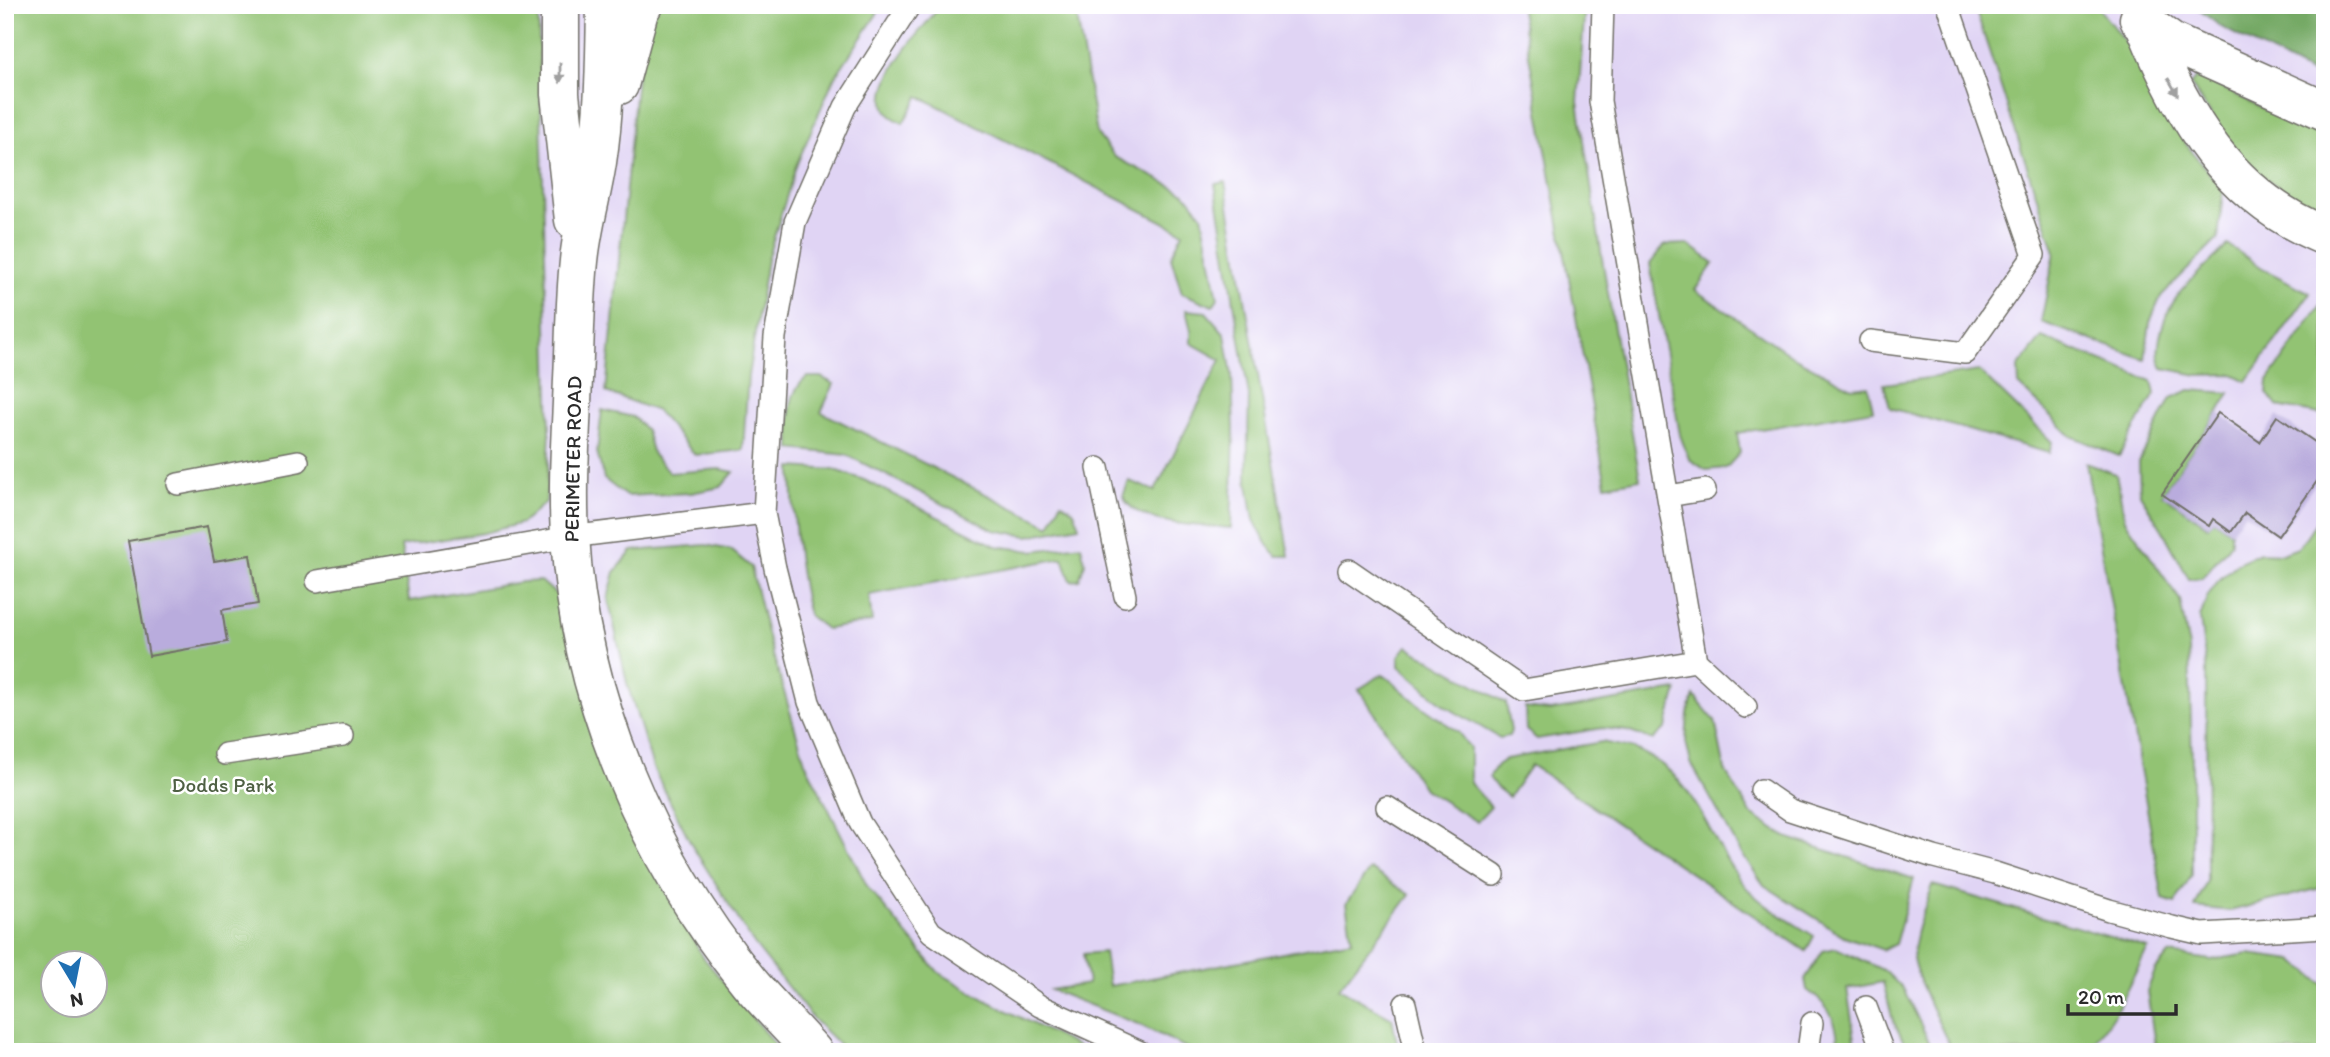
<svg xmlns="http://www.w3.org/2000/svg" width="2330" height="1057" font-family="Itim,sans-serif">
<style>
.built{fill:#e0d4f4}
.green{fill:#92c373;stroke:#5e774f;stroke-width:2;fill-rule:evenodd}
.forest{fill:#75a965;stroke:#506a48;stroke-width:2}
.building{fill:#b9acdd}
.lines{fill:none;stroke-linecap:round;stroke-linejoin:round}
.lane-casing{stroke:#716f68;stroke-width:24}
.street-casing{stroke:#716f68;stroke-width:41}
.lane{stroke:#fff;stroke-width:21}
.street{stroke:#fff;stroke-width:38}
.oneway{fill:#a0a0a0}
.labels{text-anchor:middle;stroke-width:5;stroke-linejoin:round;paint-order:stroke}
.street-label{font-size:21px;fill:#2b2b2b;stroke:#fff}
.park-label{font-size:21px;fill:#4f6044;stroke:#fff}
</style>
<rect width="100%" height="100%" fill="#fff"/>
<filter id="ink" filterUnits="userSpaceOnUse"><feTurbulence type="fractalNoise" baseFrequency=".0143" numOctaves="2"/><feDisplacementMap in="SourceGraphic" scale="14" xChannelSelector="R" yChannelSelector="G"/><feConvolveMatrix kernelMatrix="1 2 1 2 8 2 1 2 1" color-interpolation-filters="sRGB"/></filter>
<filter id="wash" filterUnits="userSpaceOnUse"><feTurbulence type="fractalNoise" baseFrequency=".00686" numOctaves="4" result="noise"/><feDisplacementMap in="SourceGraphic" scale="28" xChannelSelector="R" yChannelSelector="G"/><feGaussianBlur stdDeviation="1.57" result="paint"/><feColorMatrix in="noise" values="0 0 0 0 0 0 0 0 0 0 0 0 0 0 0 0 0 1.4 0 .05"/><feComposite in="paint" operator="in"/></filter>
<g filter="url(#wash)">
<rect width="100%" height="100%" fill="#f4ecd9"/>
<!-- built -->
<path class="built" d="M257 5H2325V1052H447Z"/>
<!-- green -->
<path class="green" d="M5 5H538L550 433 546 502 522 523 484 533 401 546 409 601 522 582 541 581 557 595 647 857 703 957 781 1052H5ZM52 962H94V1004H52Z
M656 5H883L833 80 796 166 767 260 748 376 743 450 695 455 657 411 606 392 637 76Z
M941 5H1075L1097 134 1115 157 1185 193 1202 215 1218 298 1213 306 1182 293 1171 257 1183 232 919 96 903 123C899 121 892 118 889 114 866 87 924 27 941 5Z
M1520 5H1585L1578 102 1602 258 1640 479 1606 485Z
M1974 5H2096L2129 47 2186 144 2223 191 2218 239 2161 296 2150 322 2145 359 2041 322 2055 252Z
M2198 76 2281 117 2325 135V215L2317 212 2245 165 2190 84Z
M1225 182 1289 556H1277L1265 541 1254 520 1247 478 1249 396 1215 184Z
M1688 244 1714 263 1695 290 1797 359 1852 388 1868 386 1873 410 1737 433 1740 453 1726 468 1706 470 1689 459 1680 435 1650 264 1665 245Z
M2228 245 2267 271 2310 293 2247 381 2233 374 2198 375 2163 368C2157 356 2158 350 2160 337 2168 293 2198 275 2228 245Z
M2325 299V415L2277 406 2267 393 2268 381Z
M1186 310 1206 312 1225 334 1232 375 1234 430 1231 528C1202 525 1136 527 1123 496L1129 481 1155 491 1221 360 1191 343V331Z
M2042 337 2152 381 2155 394 2119 456 2071 436 2019 385 2018 367Z
M1979 371 2052 442 2049 453 1890 408 1884 384Z
M807 377H821L834 384 821 412 1050 526 1061 502 1074 511 1079 526 1028 536 994 530 847 455 791 449C791 421 784 396 807 377Z
M2190 390 2230 393 2218 413 2162 494 2208 526 2213 519 2231 532V543L2202 578 2189 579 2163 531 2140 494 2139 462 2171 398Z
M602 410 633 417 646 430 653 455 670 473 720 469 734 472 721 487 691 493 626 496 604 479 597 452Z
M2086 463 2116 474 2125 520 2180 600 2189 648 2192 764V875L2175 903 2163 899Z
M792 467 835 470 864 480 996 546 1032 551 1081 545 1085 563 1079 580 1071 581 1063 558 869 595 872 622 826 629 809 616C797 567 793 518 792 467Z
M2325 510V887L2230 911 2195 907 2207 881 2206 667 2200 618 2207 597 2218 581 2239 562 2260 553 2282 554 2298 548Z
M706 545 731 550 751 567 769 641 805 762 868 888 938 972 986 1000 1088 1052H847L814 1020 754 944 694 849 653 768 627 683 608 598 615 572 632 551Z
M1407 646 1506 703 1511 731 1509 736 1500 738 1445 706 1399 666V656Z
M1383 674 1417 703 1458 732 1470 748V783L1491 807 1477 822 1424 789 1359 689Z
M1677 690 1666 728 1653 740 1627 731 1603 728 1537 739 1526 730 1525 708 1550 711Z
M1694 696 1715 721 1725 770 1751 814 1786 837 1914 879 1895 944 1883 950 1844 936 1764 885 1741 853 1691 763 1686 742 1688 713Z
M1602 742C1614 745 1629 746 1639 751 1697 777 1706 836 1741 881 1759 905 1789 920 1814 936L1806 951 1531 765 1509 797 1496 787 1489 777 1497 765 1506 759Z
M1370 869 1410 895 1339 988 1392 1018 1399 1052H1195L1138 1024 1051 990 1088 984 1083 954 1104 952 1109 986 1352 940 1346 904Z
M1933 885 2148 948 2115 1013 2087 1052H1953C1944 1034 1912 971 1913 955 1914 931 1925 907 1933 885Z
M1836 948 1885 971 1904 990 1934 1052H1909L1893 1021 1883 982 1847 989 1857 1052H1837C1841 1024 1829 1005 1807 990L1805 979 1823 951Z
M2169 954 2211 960 2249 954 2293 960 2325 986V1052H2156L2147 991 2155 971Z"/>
<!-- forest -->
<path class="forest" d="M2193 5H2325V81L2221 27Z"/>
<g id="blocks">
<!-- building -->
<path class="building" d="M2218 413 2260 442 2277 416 2325 449V470L2278 536 2245 513 2231 532 2213 519 2209 526 2162 494Z
M207 527 214 561 250 555 258 604 222 610 227 642 149 656 128 541Z"/>
</g>
</g>
<g filter="url(#ink)">
<use href="#blocks" fill-opacity="0" stroke="#716f68" stroke-width="2"/>
<g class="lines">
<!-- lane casing -->
<g class="lane-casing">
<path id="lane" d="M910 5 845 107 795 222 775 337 764 513 775 568 809 702 860 823 931 932 1040 1006 1140 1052
M1603 5 1600 101 1696 661
M1870 341 1965 353 2034 255 1949 8
M1098 468 1125 596
M178 484 298 461
M1668 496 1705 490
M1349 570 1524 690 1696 661 1746 707
M317 581 570 537 764 513
M225 754 343 736
M1761 790 1790 810 1934 857 1995 873 2109 910 2172 927 2202 934 2325 927
M1387 807 1494 875
M1405 1004 1416 1052
M1866 1007 1883 1052
M1808 1052 1812 1023"/>
</g>
<!-- street casing -->
<g class="street-casing">
<path id="street" d="M560 5V94L574 220
M606 5C605 57 605 110 597 162 592 195 582 228 579 261 575 300 575 340 573 379 571 431 567 483 570 536 579 697 647 857 749 982 769 1006 792 1028 813 1052
M2139 19 2171 42 2325 111
M2145 25C2183 117 2228 197 2325 236
M619 85 639 11 643 5"/>
</g>
<!-- lane -->
<use href="#lane" class="lane"/>
<!-- street -->
<use href="#street" class="street"/>
</g>
<!-- one-way arrows -->
<defs><path id="oneway-solid" d="M-6-.8H1V-3.2L6.5 0L1 3.2V.8H-6Z" transform="scale(1.75)"/></defs>
<g class="oneway">
<use href="#oneway-solid" transform="translate(560 73) rotate(90)"/>
<use href="#oneway-solid" transform="translate(2173 87) rotate(60)"/>
</g>
</g>
<g class="labels">
<!-- street labels -->
<g class="street-label">
<text transform="translate(573 459) rotate(-89)" y="7">PERIMETER ROAD</text>
</g>
<!-- park labels -->
<g class="park-label">
<text x="223" y="792">Dodds Park</text>
</g>
</g>
<!-- margin -->
<rect width="2330" height="1057" fill="none" stroke="#fff" stroke-width="28"/>
<!-- north arrow -->
<g transform="translate(74 984) rotate(170)"><circle r="33" fill="#ffffff" stroke="#aaaaaa" stroke-width="2"/>
<path d="M0-5L12 26L0 18L-12 26Z" fill="#1f6fb2"/>
<text y="-10" font-size="19" font-weight="bold" text-anchor="middle" fill="#2b2b2b">N</text>
</g>
<!-- scale -->
<path d="M2068 1004v10h108v-10" fill="none" stroke="#2b2b2b" stroke-width="3.5"/>
<text x="2078" y="1004" font-size="21" fill="#2b2b2b" stroke="#ffffff" stroke-width="5" paint-order="stroke">20 m</text>
</svg>
